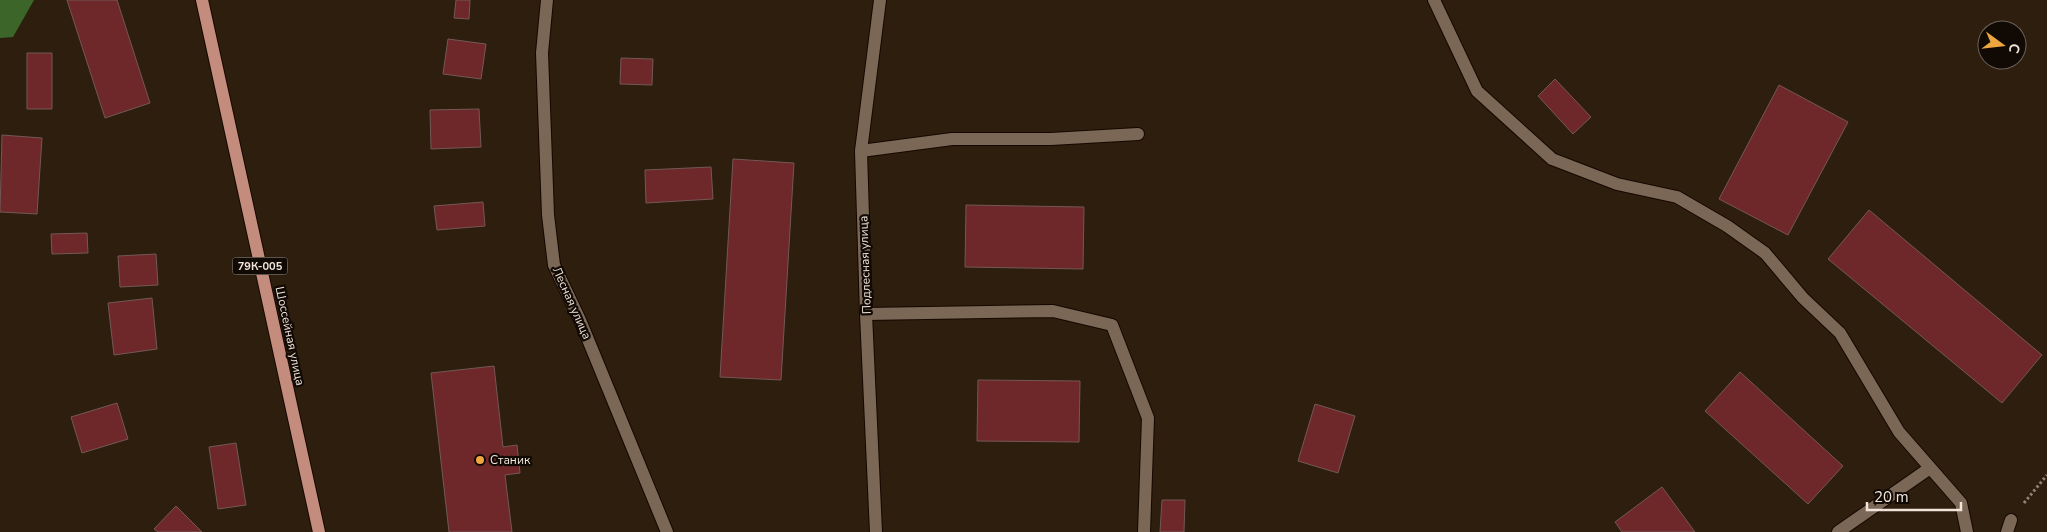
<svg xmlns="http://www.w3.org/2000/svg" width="2047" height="532" font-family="'Nunito Sans',sans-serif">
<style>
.forest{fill:#3c6629}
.building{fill:#6f282a;stroke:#735856}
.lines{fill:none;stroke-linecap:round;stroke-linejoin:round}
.lane-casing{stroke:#150700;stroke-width:14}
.street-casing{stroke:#150700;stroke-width:14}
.primary-casing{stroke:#150700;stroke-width:14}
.path{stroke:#918376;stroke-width:3;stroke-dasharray:2.5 2.5;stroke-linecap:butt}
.lane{stroke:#7a6755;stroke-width:12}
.street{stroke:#7a6755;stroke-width:12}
.primary{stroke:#c48c7d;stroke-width:12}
.poi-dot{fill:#f0a63f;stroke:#110904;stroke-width:2}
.labels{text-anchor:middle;stroke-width:4.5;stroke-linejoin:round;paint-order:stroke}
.shield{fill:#110904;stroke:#aea39a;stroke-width:1}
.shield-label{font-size:11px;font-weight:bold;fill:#f1e5db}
.street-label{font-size:12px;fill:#f1e5db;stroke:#110904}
.poi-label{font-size:12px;fill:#f1e5db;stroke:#110904;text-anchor:start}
</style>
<rect width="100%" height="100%" fill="#2e1e0e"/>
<!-- forest -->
<path class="forest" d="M0 0H34L13 37 0 38Z"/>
<!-- building -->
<path class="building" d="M67 0H117L150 103 105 118Z
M456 0H470L469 19 454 18Z
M448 39 486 44 481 79 443 74Z
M27 53H52V109H27Z
M621 58 653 59 652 85 620 84Z
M1555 79 1591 117 1573 134 1538 96Z
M1779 85 1848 122 1788 235 1719 199Z
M479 109 481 147 431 149 430 110Z
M2 135 42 138 37 214 0 212Z
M733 159 794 163 781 380 720 377Z
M711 167 713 199 646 203 645 170Z
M483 202 485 226 437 230 434 206Z
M966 205 1084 207 1083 269 965 267Z
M1869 210 2042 355 2002 403 1828 259Z
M87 233 88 253 52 254 51 234Z
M156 254 158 285 120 287 118 256Z
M152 298 157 349 114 355 108 303Z
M494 366 503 447 517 445 520 473 505 475 512 532H449L431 373Z
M1740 372 1843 466 1808 504 1705 411Z
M978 380 1080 381 1079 442 977 441Z
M117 403 128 439 82 453 71 417Z
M1315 404 1355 416 1338 473 1298 461Z
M236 443 246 505 218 509 209 447Z
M1662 487 1695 532H1622L1615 522Z
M1162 500H1185L1184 532H1160Z
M176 506 202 532H158L154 529Z"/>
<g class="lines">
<!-- lane casing -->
<g class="lane-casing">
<path id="lane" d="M1434 0 1477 91 1552 159 1617 184 1677 197 1727 226 1765 253 1803 298 1840 333 1899 432 1961 503 1967 532
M861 151 952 139H1051L1138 134
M866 314 1053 311 1112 325 1148 418 1144 532
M1838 532 1930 468
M2007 532 2011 520"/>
</g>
<!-- street casing -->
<g class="street-casing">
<path id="street" d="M547 0 542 53 548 215 554 265 580 320 667 532
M876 532 866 314 861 151 880 0"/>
</g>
<!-- primary casing -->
<g class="primary-casing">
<path id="primary" d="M202 0 319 532"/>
</g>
<!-- path -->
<path class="path" d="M2024 503 2047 475"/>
<!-- lane -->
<use href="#lane" class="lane"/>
<!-- street -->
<use href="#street" class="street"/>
<!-- primary -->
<use href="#primary" class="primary"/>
</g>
<!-- markers -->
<circle class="poi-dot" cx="480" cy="460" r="5"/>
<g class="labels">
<!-- shield labels -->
<rect class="shield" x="232.5" y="257.5" width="55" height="17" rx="4"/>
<g class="shield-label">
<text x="260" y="270">79К-005</text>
</g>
<!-- street labels -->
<g class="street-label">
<text transform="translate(865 265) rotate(-92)" y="4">Подлесная улица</text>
<text transform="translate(572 303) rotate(66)" y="4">Лесная улица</text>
<text transform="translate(290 336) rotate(78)" y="4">Шоссейная улица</text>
</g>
<!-- poi labels -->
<g class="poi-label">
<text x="490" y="464">Станик</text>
</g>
</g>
<!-- north arrow -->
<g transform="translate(2002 45) rotate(105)"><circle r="24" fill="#110904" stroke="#6b615a"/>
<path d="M0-4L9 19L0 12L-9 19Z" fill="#f0a63f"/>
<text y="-8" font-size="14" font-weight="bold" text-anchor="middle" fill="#f1e5db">С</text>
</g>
<!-- scale -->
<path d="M1867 502v8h94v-8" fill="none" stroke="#f1e5db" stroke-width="2.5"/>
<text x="1874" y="502" font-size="15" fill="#f1e5db" stroke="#110904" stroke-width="4" paint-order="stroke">20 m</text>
</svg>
